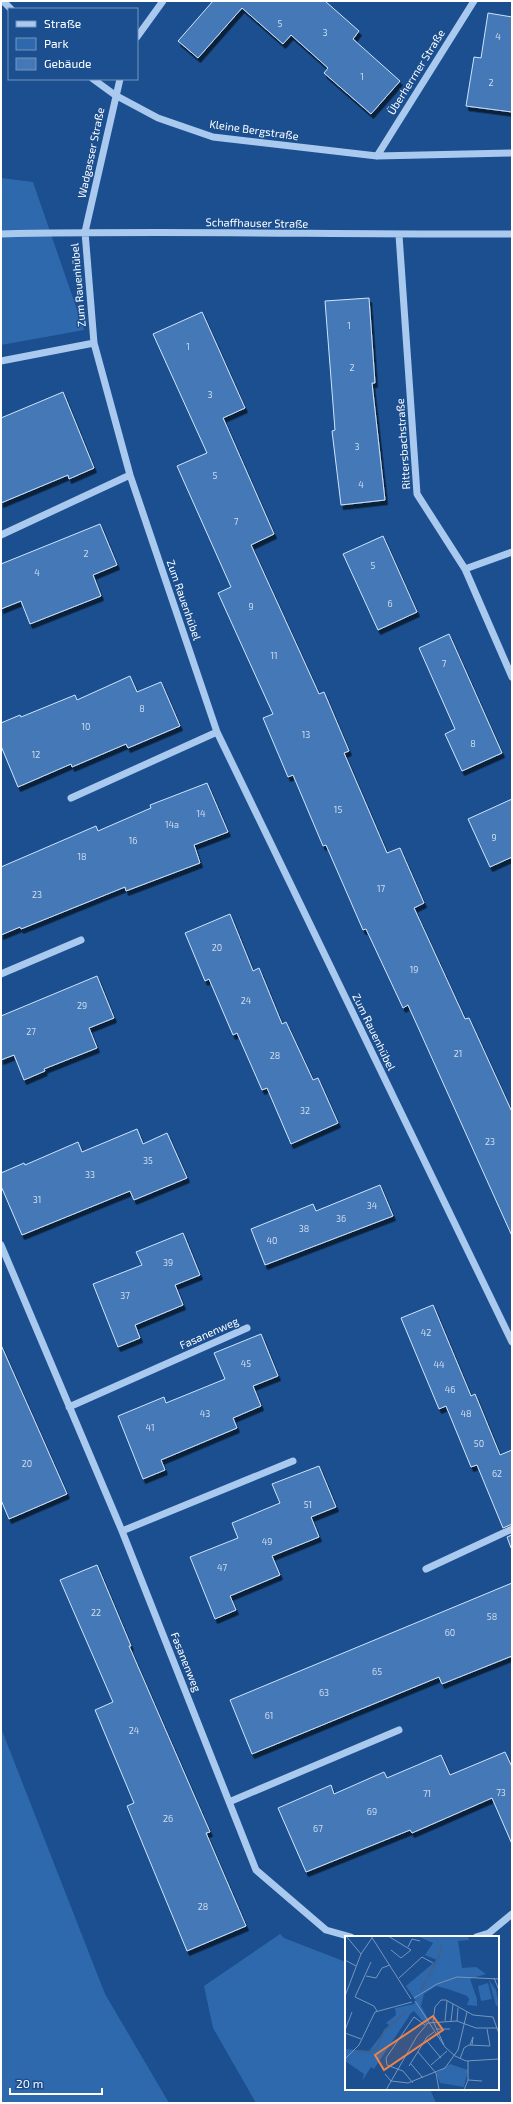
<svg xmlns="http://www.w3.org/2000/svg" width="513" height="2104" font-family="'Exo 2',sans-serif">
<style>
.green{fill:#2e69ad}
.building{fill:#4478b7;stroke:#cfe3fa;filter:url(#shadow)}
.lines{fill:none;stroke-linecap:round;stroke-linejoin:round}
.minor{stroke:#a9c9ee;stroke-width:7}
.labels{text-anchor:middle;stroke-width:3;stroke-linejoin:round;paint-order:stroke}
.number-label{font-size:9px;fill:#d0dded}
.street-label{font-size:11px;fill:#fff;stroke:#1b4f8f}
.inset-river{fill:none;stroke:#3c6290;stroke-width:2}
.inset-road{fill:none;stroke:#7695bc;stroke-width:1}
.view{fill:#ee8249;fill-opacity:0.15;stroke:#ee8249;stroke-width:2}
.inset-edge{fill:none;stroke:#fff;stroke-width:2}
</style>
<defs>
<filter id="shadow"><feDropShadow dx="2.5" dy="4.5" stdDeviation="0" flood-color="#0009"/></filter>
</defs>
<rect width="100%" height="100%" fill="#1b4f8f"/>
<!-- green -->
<path class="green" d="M1 178 33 182 84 330 1 345Z
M1 1728 105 1994 169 2103H1Z
M280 1934 284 1938 346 1962V2089H430L436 2103H256L213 2028 204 1986Z"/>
<!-- building -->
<path class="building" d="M213 1H325L359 31 353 39 400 81 371 114 324 73 328 68 291 35 283 44 242 8 198 58 178 41Z
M488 13 512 17V112L466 106 474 57 481 58Z
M369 298 375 383H372L385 500 341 505 332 431 335 430 325 301Z
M202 312 245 408 223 418 274 534 251 545 319 694 324 692 349 751 344 753 387 853 400 848 424 903 414 908 465 1019 469 1018 512 1112V1236L408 1005 403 1008 366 929 363 930 326 845 323 846 293 775 288 777 263 718 273 714 218 593 231 587 177 466 207 453 153 334Z
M63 392 94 468 69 479 68 475 1 503V418Z
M100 524 117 565 93 575 101 596 30 624 21 601 1 609V564Z
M383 536 417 612 378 630 343 554Z
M449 634 502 753 462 771 445 734 455 729 419 648Z
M130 676 137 692 161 682 180 726 128 748 126 744 72 767 71 764 18 787 1 746V723L20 715 21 717 75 695 77 700Z
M207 783 228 832 194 845 200 863 126 891 125 887 21 929 20 927 1 935V867L96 826 98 831 151 808 150 805Z
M512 799V857L490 867 468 819Z
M230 914 253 971 259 968 282 1024 286 1022 313 1080 318 1078 338 1123 291 1144 267 1088 262 1090 237 1033 233 1035 209 979 205 981 185 933Z
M97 976 114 1018 89 1028 97 1048 44 1069 45 1071 24 1080 14 1055 1 1060V1016Z
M137 1129 143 1144 167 1133 187 1178 134 1200 130 1191 22 1235 1 1186V1173L24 1163 25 1165 78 1142 82 1152Z
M380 1185 393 1216 265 1265 251 1229 313 1204 316 1211Z
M183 1233 200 1275 175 1285 183 1305 135 1325 140 1338 118 1347 93 1284 142 1265 136 1252Z
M433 1305 471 1396 475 1394 500 1455 512 1450V1524L503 1528 477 1465 471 1467 446 1406 439 1409 401 1318Z
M261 1334 278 1376 253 1386 261 1406 233 1418 237 1428 161 1460 165 1470 143 1479 118 1416 164 1397 166 1403 225 1379 214 1353Z
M1 1345 67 1494 9 1519 1 1500Z
M319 1466 336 1507 311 1517 319 1537 272 1556 280 1575 230 1596 236 1610 215 1619 190 1557 238 1538 232 1523 280 1503 272 1484Z
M512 1535V1548H511L507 1537Z
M97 1565 131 1646H129L210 1832 206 1833 246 1926 187 1951 127 1806 134 1803 95 1710 113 1702 60 1580Z
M512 1583V1656L442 1684 439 1677 252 1754 230 1700Z
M505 1752 512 1767V1844L492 1798 412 1833 410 1830 306 1872 278 1808 331 1785 334 1794 384 1772 387 1778 441 1755 450 1775Z"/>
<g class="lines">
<!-- minor -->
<path class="minor" d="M3 1 11 9
M137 37 163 1
M93 79 115 95 158 118 213 137 377 156 512 153
M120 79 85 232 94 343 130 475 217 732 512 1342
M377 156 474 1
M1 234C171 230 342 235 512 234
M399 235 417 494 465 569 512 677
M1 361 94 343
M1 535 130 475
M465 569 512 552
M71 798 217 732
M1 974 81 940
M1 1245 122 1531 256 1870 326 1930 351 1937
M69 1407 247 1328
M122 1531 293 1461
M426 1569 512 1529
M229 1802 399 1730
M476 1937 489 1933 512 1914"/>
</g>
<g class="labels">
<!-- number labels -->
<g class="number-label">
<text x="280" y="27">5</text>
<text x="325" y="36">3</text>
<text x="498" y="40">4</text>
<text x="362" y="80">1</text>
<text x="491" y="86">2</text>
<text x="349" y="329">1</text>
<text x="188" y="350">1</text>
<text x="352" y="371">2</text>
<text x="210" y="398">3</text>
<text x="357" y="450">3</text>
<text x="215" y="479">5</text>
<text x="361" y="488">4</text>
<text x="236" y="525">7</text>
<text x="86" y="557">2</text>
<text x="373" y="569">5</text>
<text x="37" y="576">4</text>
<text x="390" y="607">6</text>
<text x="251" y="610">9</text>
<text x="274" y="659">11</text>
<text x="444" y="667">7</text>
<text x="142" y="712">8</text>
<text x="86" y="730">10</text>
<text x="306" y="738">13</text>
<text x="473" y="747">8</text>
<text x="36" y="758">12</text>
<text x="338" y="813">15</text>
<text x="201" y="817">14</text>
<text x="172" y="828">14a</text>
<text x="494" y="841">9</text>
<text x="133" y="844">16</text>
<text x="82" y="860">18</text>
<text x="381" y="892">17</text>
<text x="37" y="898">23</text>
<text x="217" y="951">20</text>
<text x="414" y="973">19</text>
<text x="246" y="1004">24</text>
<text x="82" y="1009">29</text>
<text x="31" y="1035">27</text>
<text x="458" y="1057">21</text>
<text x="275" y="1059">28</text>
<text x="305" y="1114">32</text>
<text x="490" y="1145">23</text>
<text x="148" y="1164">35</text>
<text x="90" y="1178">33</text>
<text x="37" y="1203">31</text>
<text x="372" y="1209">34</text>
<text x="341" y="1222">36</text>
<text x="304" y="1232">38</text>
<text x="272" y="1244">40</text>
<text x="168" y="1266">39</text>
<text x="125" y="1299">37</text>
<text x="426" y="1336">42</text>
<text x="246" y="1367">45</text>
<text x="439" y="1368">44</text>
<text x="450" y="1393">46</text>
<text x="205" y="1417">43</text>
<text x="466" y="1417">48</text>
<text x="150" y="1431">41</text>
<text x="479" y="1447">50</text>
<text x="27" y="1467">20</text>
<text x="497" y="1477">62</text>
<text x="308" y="1508">51</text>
<text x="267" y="1545">49</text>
<text x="222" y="1571">47</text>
<text x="96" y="1616">22</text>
<text x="492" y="1620">58</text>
<text x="450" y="1636">60</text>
<text x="377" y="1675">65</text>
<text x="324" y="1696">63</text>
<text x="269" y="1719">61</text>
<text x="134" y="1734">24</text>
<text x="501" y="1796">73</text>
<text x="427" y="1797">71</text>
<text x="372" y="1815">69</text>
<text x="168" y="1822">26</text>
<text x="318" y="1832">67</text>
<text x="203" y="1910">28</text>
</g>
<!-- street labels -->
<g class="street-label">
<text transform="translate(416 72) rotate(-58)" y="4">Überherrner Straße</text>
<text transform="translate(254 130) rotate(8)" y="4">Kleine Bergstraße</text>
<text transform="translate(91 153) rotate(-78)" y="4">Wadgasser Straße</text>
<text transform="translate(257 223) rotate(1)" y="4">Schaffhauser Straße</text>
<text transform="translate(78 285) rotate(-95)" y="4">Zum Rauenhübel</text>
<text transform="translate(403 444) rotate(-94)" y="4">Rittersbachstraße</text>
<text transform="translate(184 600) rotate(71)" y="4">Zum Rauenhübel</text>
<text transform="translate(374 1032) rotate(64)" y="4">Zum Rauenhübel</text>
<text transform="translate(209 1333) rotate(-24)" y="4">Fasanenweg</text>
<text transform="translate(186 1662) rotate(68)" y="4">Fasanenweg</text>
</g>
</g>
<!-- overview -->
<g transform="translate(345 1936)">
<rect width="154" height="154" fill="#1b4f8f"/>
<path d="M72 0H123L124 4 113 5 117 32 131 31 141 38 125 43 132 63V70L122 69 124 63 122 60 103 53 91 50 79 58 76 70 84 84 81 89 69 75 66 77 29 133 26 131 17 145 19 138 0 125V113L24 115 44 89 41 87 51 79 50 72 69 68 71 65 61 50 92 24 80 19 88 7ZM144 44 151 54 154 69 151 70ZM143 47 147 63 136 65 133 50ZM105 128 123 134 119 151 95 147 91 137Z" fill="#2e69ad"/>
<path class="inset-river" d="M76 54 94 20 97 10M11 115 23 116 31 113 40 94 61 76"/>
<path class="inset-road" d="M1 0 16 18M26 0 66 63M43 0 66 14 56 22 46 14M63 11 67 3 75 5M0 24 11 30M26 26 10 61 29 70 32 75M21 40 31 42 37 32 45 29M54 42 77 21 88 27M149 42 154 54M0 60 16 18 27 2M69 62 92 48 112 41 154 43M70 65 100 111 110 120 121 125 154 123M100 85 102 65M106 85 108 68M112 85 113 72M91 93H105M0 94 7 76M0 97 16 103M81 104 96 122M99 109 88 85 90 71 96 64H101L128 79 148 81 154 98M125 109 128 101 127 109M73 116 91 137 94 154M0 123 14 109 30 76 67 66M115 123 119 112 124 109 145 110 142 93M66 128 78 142M86 129 102 115M64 130 82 101 89 96M40 138 46 145 63 147 100 132 113 114 122 76M123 144 137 145M68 147 58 135 42 129 41 122 69 81 80 89M41 154 72 100 83 87 112 85 131 92H152M119 154 123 144V125"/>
<path class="view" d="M88 80 98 94 39 134 30 119Z"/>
<rect width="154" height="154" class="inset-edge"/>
</g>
<!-- border -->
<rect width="513" height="2104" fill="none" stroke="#ffffff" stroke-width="4"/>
<!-- legend -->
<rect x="8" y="8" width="130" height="72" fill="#1b4f8f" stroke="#7695bc"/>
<rect x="16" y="21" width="20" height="6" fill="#a9c9ee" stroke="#7695bc"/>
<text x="44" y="28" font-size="12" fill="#ffffff">Straße</text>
<rect x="16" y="38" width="20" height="12" fill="#2e69ad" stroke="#7695bc"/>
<text x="44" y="48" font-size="12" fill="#ffffff">Park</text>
<rect x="16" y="58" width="20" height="12" fill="#4478b7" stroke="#7695bc"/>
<text x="44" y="68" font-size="12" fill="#ffffff">Gebäude</text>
<!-- scale -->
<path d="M10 2088v6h92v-6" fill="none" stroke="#ffffff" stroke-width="2"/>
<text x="16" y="2088" font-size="12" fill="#ffffff" stroke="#1b4f8f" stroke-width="3" paint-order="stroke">20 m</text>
</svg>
